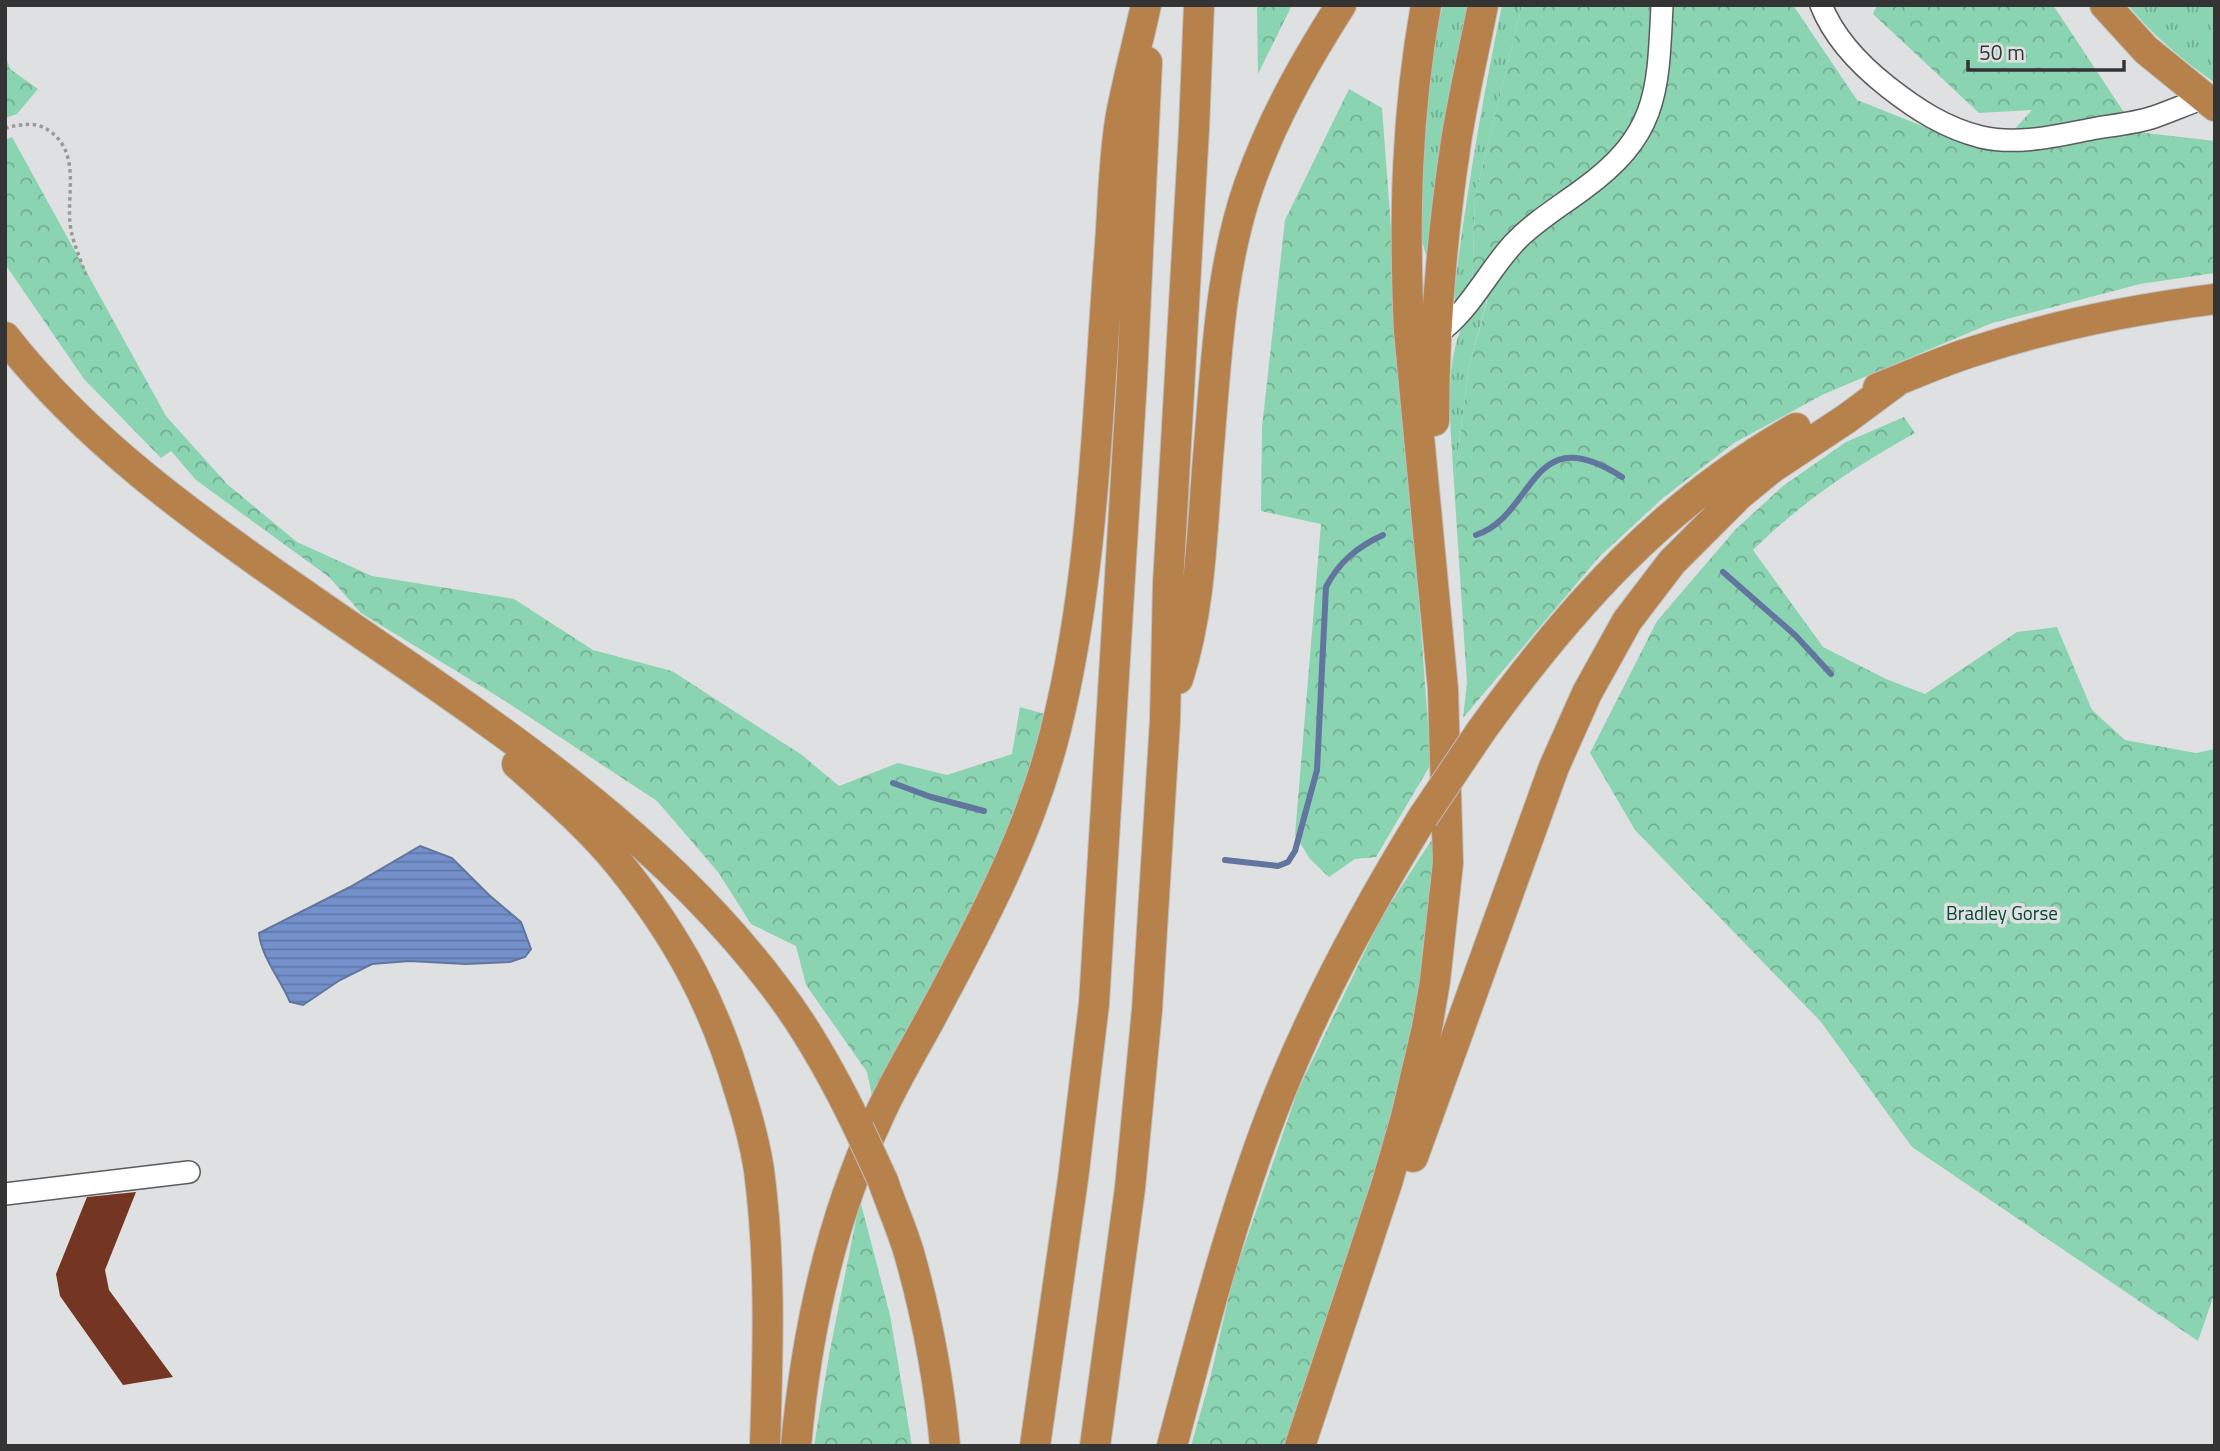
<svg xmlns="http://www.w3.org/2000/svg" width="2220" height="1451" font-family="'Titillium Web',sans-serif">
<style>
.grass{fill:url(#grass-tufts)}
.forest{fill:url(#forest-crowns)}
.water{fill:url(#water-rules);stroke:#61759e;stroke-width:2}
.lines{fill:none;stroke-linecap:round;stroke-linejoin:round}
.stream{stroke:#61759e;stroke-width:6}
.building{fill:#743623}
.minor-casing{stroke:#5b5b5c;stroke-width:24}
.highway-casing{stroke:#bebebe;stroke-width:32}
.path{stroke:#9a9a9b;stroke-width:3.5;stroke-dasharray:3.5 3.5;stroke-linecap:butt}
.minor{stroke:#fff;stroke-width:21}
.highway{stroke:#b6814b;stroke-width:30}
.highway-bridge-casing{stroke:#bebebe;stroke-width:32;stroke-linecap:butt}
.highway-bridge{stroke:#b6814b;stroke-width:30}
.labels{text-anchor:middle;stroke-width:7;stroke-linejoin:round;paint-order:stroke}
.park-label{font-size:19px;fill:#044730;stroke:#dfe0e1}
</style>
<defs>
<pattern id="grass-tufts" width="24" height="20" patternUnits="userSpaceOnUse" patternTransform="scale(1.75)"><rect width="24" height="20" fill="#8bd4b2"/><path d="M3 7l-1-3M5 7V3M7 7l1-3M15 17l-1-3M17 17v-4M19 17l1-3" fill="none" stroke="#72ad92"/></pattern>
<pattern id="forest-crowns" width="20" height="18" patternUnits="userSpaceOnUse" patternTransform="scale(1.75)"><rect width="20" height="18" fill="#8bd4b2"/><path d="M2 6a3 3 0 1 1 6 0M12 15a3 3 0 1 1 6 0" fill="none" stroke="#72ad92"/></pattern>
<pattern id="water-rules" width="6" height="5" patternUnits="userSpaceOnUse" patternTransform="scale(1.75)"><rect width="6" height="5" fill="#7491cb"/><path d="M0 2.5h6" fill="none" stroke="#6077a6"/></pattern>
</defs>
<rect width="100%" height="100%" fill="#dfe0e1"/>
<!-- grass -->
<path class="grass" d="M1443 5H1473L1427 259 1419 229 1428 65Z
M1502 5H1522L1475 197 1472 295 1456 307 1454 293C1466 196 1482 101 1502 5Z
M2128 5H2215V83C2183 60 2153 36 2128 5Z
M1486 291V304L1469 366 1454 484C1452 440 1443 373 1460 332 1466 318 1478 304 1486 291Z"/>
<!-- forest -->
<path class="forest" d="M1257 5H1292L1258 74Z
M1522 5H1793L1857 100 1965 143 2011 133 2032 110 1979 113 1873 14 1877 5H2053L2137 132 2215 141V273L2140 284 1992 323 1822 395 1734 443 1663 498 1599 557 1463 718 1467 683 1454 484 1469 366 1487 302 1486 291 1472 295 1475 197Z
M5 55 10 69 38 89 17 114 5 118Z
M1349 89 1382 108 1431 764 1376 857 1355 859 1329 877 1310 859 1295 835 1321 524 1261 511 1262 427 1285 220Z
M12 137 166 416 227 484 297 542 372 576 514 599 593 650 672 671 802 755 839 786 898 763 947 775 1012 754 1020 707 1048 715 1014 827 875 1110 867 1072 806 985 796 946 751 924 718 872 657 801 502 699 361 613 329 577 196 480 171 451 161 458 84 379 5 264V140Z
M1904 417 1915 433C1853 468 1804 500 1753 550L1823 647 1886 679 1925 694 2017 632 2057 627 2092 710 2125 740 2196 753 2215 749V1292L2198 1341 1912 1147 1821 1022 1635 830 1590 753 1657 621 1735 530 1783 486 1846 442Z
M1436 833 1433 887 1420 992 1411 1047 1384 1156 1285 1446H1191L1210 1379 1233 1278 1298 1090 1381 918Z
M860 1200 890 1315 912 1446H814L829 1355Z"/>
<!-- water -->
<path class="water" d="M420 846 452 858 489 895 521 922 531 949 525 957 510 962 466 964 409 961 372 964 340 980 303 1005 290 1002C280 979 261 956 259 933L350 887Z"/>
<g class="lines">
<!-- stream -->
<path class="stream" d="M1476 535C1537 514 1529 417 1622 477
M1723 572 1795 635 1831 674
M893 783 931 797 984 811
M1225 860 1278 866 1288 862 1295 851 1317 770 1326 587C1339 562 1357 547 1383 535"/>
</g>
<!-- building -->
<path class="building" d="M136 1192 105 1270 109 1290 173 1377 123 1385 60 1296 56 1274 87 1197Z"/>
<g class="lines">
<!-- minor casing -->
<g class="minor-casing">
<path id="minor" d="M1821 5C1834 38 1860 65 1888 87 1916 109 1945 128 1981 137 2019 146 2059 135 2097 128 2116 125 2136 123 2154 117 2171 111 2187 104 2204 98
M1436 335C1471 310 1486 273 1515 242 1534 222 1559 207 1582 190 1658 135 1658 93 1662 5
M5 1194 189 1172"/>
</g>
<!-- highway casing -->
<g class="highway-casing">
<path id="highway" d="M2105 5 2146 50 2215 106
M5 337C85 439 190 515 295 588 465 707 648 818 775 987 809 1031 835 1079 859 1129
M1878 388C1912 375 1944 360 1978 350 2055 325 2135 309 2215 299
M1434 421C1434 328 1442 235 1456 142 1463 97 1474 51 1483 5
M1178 679C1201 608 1202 531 1208 458 1216 367 1219 271 1249 185 1273 118 1303 65 1341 5
M1481 731C1569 609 1663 503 1796 428
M517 764C553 796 590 828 620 865 678 937 714 1004 740 1093 748 1118 755 1144 759 1170 771 1261 768 1354 765 1446
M1413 1157 1554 767 1587 693 1627 621 1672 562 1740 494 1772 468 1846 419 1896 382
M883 1181C891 1205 902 1229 909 1253 927 1316 939 1381 945 1446
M796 1446C806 1334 831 1220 878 1118 892 1086 910 1056 927 1025 978 930 1030 835 1056 729 1094 575 1097 415 1109 258 1113 212 1113 160 1121 115 1128 78 1138 42 1146 5
M1035 1446 1073 1179 1094 1004 1132 379 1147 62
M1095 1446 1130 1188 1147 1010 1165 721 1168 584 1194 129 1199 5
M1172 1446C1202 1333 1231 1219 1273 1110 1313 1007 1365 911 1423 817
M1300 1446 1387 1183 1406 1117 1427 1028 1435 981 1448 863 1443 689 1409 331C1404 220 1406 115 1426 5"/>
</g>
<!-- path -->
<path class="path" d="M5 128C22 124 37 121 51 132 80 154 67 193 70 223 72 241 80 258 86 275"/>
<!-- minor -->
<use href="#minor" class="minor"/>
<!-- highway -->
<use href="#highway" class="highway"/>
<!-- highway-bridge casing -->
<g class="highway-bridge-casing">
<path id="highway-bridge" d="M1423 817 1481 731
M859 1129 883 1181"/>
</g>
<!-- highway-bridge -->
<use href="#highway-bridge" class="highway-bridge"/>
</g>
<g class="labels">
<!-- park labels -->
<g class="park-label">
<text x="2002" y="920">Bradley Gorse</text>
</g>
</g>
<!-- border -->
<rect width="2220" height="1451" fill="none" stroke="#343434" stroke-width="14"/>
<!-- scale -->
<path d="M1968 60v10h156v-10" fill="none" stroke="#343434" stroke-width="3.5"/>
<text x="1979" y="60" font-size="21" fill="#343434" stroke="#dfe0e1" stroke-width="5" paint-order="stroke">50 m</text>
</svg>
